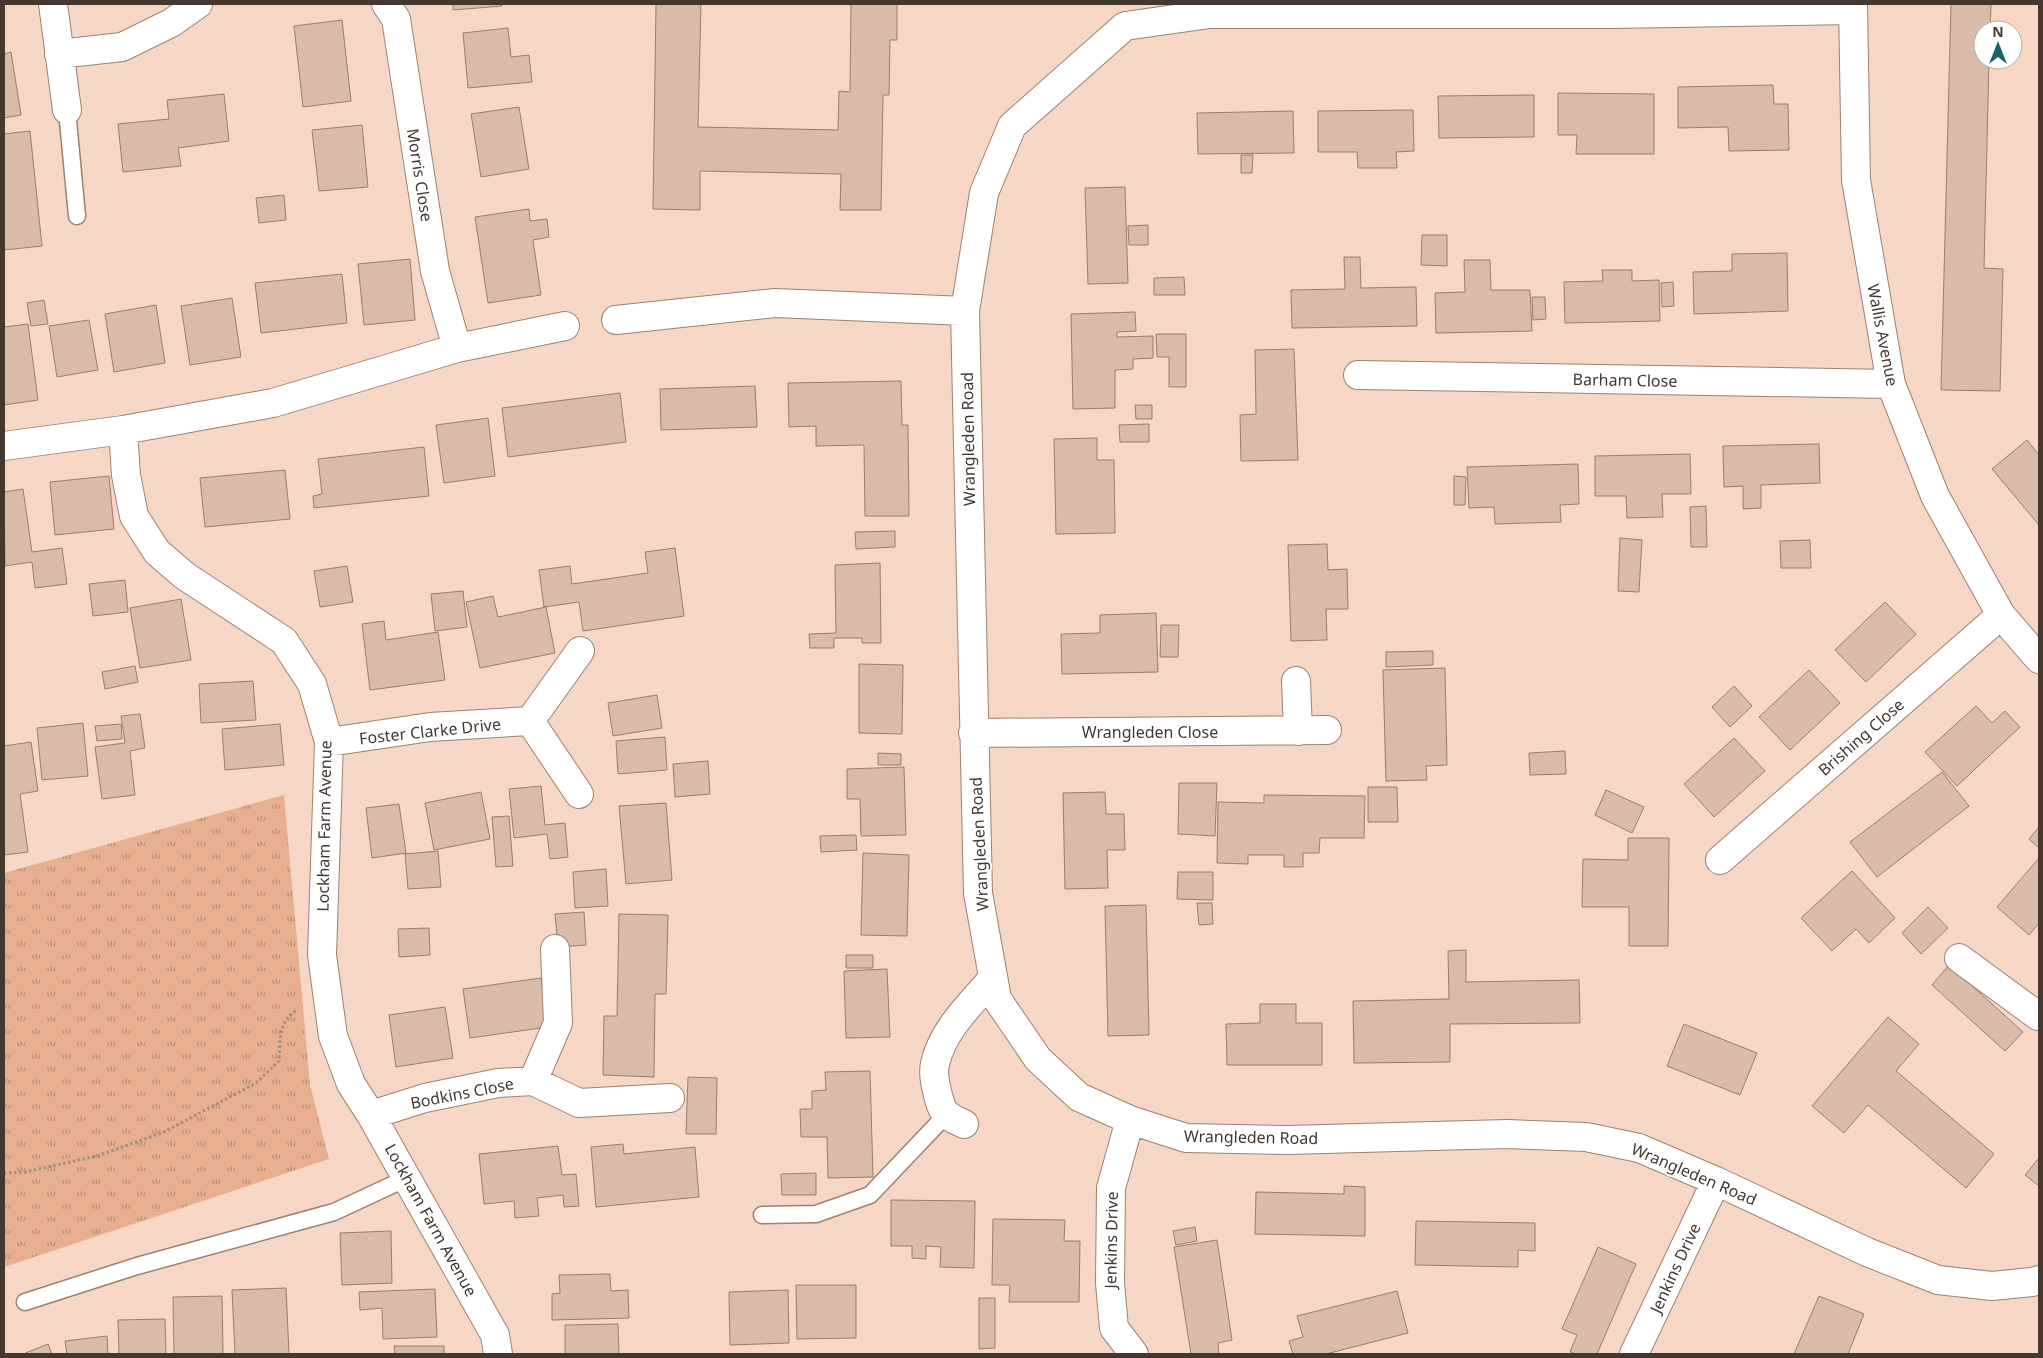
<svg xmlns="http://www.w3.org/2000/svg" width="2043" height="1358" font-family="'Noto Sans',sans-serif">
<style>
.park{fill:url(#park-tufts)}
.building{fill:#d9bbaa;stroke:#997d6d}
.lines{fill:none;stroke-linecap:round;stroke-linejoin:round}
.service-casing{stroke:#9d8171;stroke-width:19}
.minor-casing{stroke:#9d8171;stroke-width:30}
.path{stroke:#a48d81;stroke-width:3;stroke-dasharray:2.5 2.5;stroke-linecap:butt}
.service{stroke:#fff;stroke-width:16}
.minor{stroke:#fff;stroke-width:28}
.labels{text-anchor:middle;stroke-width:4;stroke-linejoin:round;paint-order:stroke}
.street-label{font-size:16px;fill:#443831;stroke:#fff}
</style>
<defs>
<pattern id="park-tufts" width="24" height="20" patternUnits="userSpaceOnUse" patternTransform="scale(1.25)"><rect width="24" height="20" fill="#e5af90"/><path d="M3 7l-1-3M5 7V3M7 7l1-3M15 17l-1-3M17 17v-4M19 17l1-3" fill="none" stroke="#bb8f76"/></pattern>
</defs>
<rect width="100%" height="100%" fill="#f6d7c5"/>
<!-- park -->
<path class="park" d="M284 795 310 1085 329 1159 4 1267V873Z"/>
<!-- building -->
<path class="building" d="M453 4H502V6L453 10Z
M656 4H701L698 127 838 130 839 91 850 92 851 4H897V40H890L889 95H883L881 210H840L841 174 700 171V210L653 209Z
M1951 4H1991L1990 30H1983V60H1989L1984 268 2003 269 2000 391 1941 390Z
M342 20 351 101 303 107 294 26Z
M508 28 511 57 529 55 532 82 468 88 463 33Z
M11 52 21 115 4 118V54Z
M1773 85 1774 104H1788L1789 150 1729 151 1728 127 1678 128V87Z
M1558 93 1654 94V154H1576L1577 135H1558Z
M224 94 229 141 178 148 181 166 123 172 118 124 169 119 167 100Z
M1534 95V137L1439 138 1438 96Z
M519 107 529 169 481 177 471 114Z
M1413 110 1414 151 1396 152 1397 168H1358L1357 152H1318V111Z
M1293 111 1294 153 1198 154 1197 113Z
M362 125 368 187 319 191 312 130Z
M30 131 42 246 4 250V134Z
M1241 155H1253L1252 173H1241Z
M1125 187 1128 283 1088 284 1085 188Z
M284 195 286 220 259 223 256 198Z
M529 209 530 221 547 219 549 237 533 240 541 295 488 303 475 217Z
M1148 225V245H1129L1128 226Z
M1422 235H1447V266L1421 265Z
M1787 253 1788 311 1694 314 1693 272 1732 271V254Z
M1344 257H1360L1361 288 1416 287 1417 326 1292 328 1291 290 1345 289Z
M410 259 415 320 364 325 358 264Z
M1464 260H1490L1491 290H1530L1532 331 1436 333 1435 293 1465 292Z
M1602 270H1632V281L1659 280 1660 321 1565 323 1564 282 1603 281Z
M342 274 347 323 261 333 255 283Z
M1184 277 1185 295H1154V278Z
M1673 282 1674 306 1662 307 1661 283Z
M1532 297H1545L1546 319 1533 320Z
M232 298 241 357 190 365 181 306Z
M44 300 48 324 31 326 27 303Z
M156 305 165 363 114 372 105 314Z
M1135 312 1136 331 1117 332V337L1153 336V358L1133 359V369L1115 370V408L1073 409 1071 314Z
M89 320 98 370 57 377 49 326Z
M28 324 38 400 4 405V327Z
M1156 334H1186V387H1169V357H1157Z
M1294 349 1298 460 1241 461 1240 415 1256 414 1255 350Z
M901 381 902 425H908L909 516H865L864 445 816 446V426L789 427 788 383Z
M755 386 757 427 661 430 660 389Z
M620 393 626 442 508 457 502 408Z
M1135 405H1152V419H1136Z
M488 418 495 476 444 483 436 425Z
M1149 424V442H1120L1119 425Z
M1097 438V460H1114L1115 533 1056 534 1054 439Z
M2027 440 2039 455V525L1992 469Z
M1819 444 1820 483 1761 485V508L1743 509V486L1724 487 1723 446Z
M424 447 429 496 314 508 313 496 322 494 318 459Z
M1690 454 1691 494H1662L1663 517 1627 518 1626 496H1595V456Z
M1578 464 1579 504 1560 505 1561 522 1495 524 1494 507 1469 508 1467 467Z
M285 470 290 519 205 527 200 478Z
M109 476 114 529 55 535 50 482Z
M1454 476 1466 477 1465 505H1454Z
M23 489 32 552 62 548 67 584 35 588 32 562 5 566 4 492Z
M1706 506 1707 547H1691L1690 507Z
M895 531V547L856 549 855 532Z
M1620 538 1642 540 1639 592 1618 591Z
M1810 540 1811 568H1781L1780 541Z
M1327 544 1328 570 1347 569 1348 609H1326L1327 640 1291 641 1288 545Z
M675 548 684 616 583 631 579 602 544 607 539 570 570 566 572 584 648 573 645 552Z
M880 563 881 643H862V638H834V648H810L809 634 836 633 835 565Z
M347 566 353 602 320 607 314 571Z
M125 580 128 612 93 616 89 584Z
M463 591 467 627 435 631 431 594Z
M493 596 498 617 546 607 555 653 480 668 466 602Z
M181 599 191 660 140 668 130 608Z
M1885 602 1916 634 1866 682 1835 650Z
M1156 613 1158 672 1062 674 1061 634 1100 633V615Z
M384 621 386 640 438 632 445 680 370 690 362 624Z
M1161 625H1179L1178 657H1160Z
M1433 651V665L1386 667V652Z
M859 664 903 665 902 734 859 733Z
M135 666 138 682 105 689 102 672Z
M1445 668 1447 765 1426 766 1427 780 1386 781 1383 670Z
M1809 670 1840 703 1790 750 1759 717Z
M253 681 256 720 201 723 199 684Z
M1734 686 1752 706 1730 727 1712 707Z
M657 695 662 728 613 736 608 703Z
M1976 706 1992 723 2005 711 2020 727 1957 786 1925 752Z
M140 714 145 748 130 751 135 795 102 799 95 747 125 743 121 716Z
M83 723 88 776 42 780 37 728Z
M121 724 122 739 97 741 95 726Z
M280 724 284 765 225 770 222 729Z
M665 737 667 770 618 774 616 741Z
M1734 738 1765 771 1714 817 1684 784Z
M31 742 38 791 20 794 28 852 4 855V746Z
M1565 751 1566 774 1530 775 1529 753Z
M878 753 901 754V765H878Z
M708 761 710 794 675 797 673 764Z
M904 767 906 835 861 836 860 799H847V769Z
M1942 772 1969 806 1877 877 1850 842Z
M1179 783H1217L1215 836 1178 834Z
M541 786 545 825 565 823 568 857 550 859 547 834 514 838 509 789Z
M1368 787H1397L1398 822H1368Z
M1606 790 1644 807 1632 833 1595 815Z
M481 792 490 839 434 850 425 803Z
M1105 792 1106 814H1124L1125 850H1107L1108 888 1065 889 1063 793Z
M1264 795 1365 796 1364 838H1320L1319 853H1303V867H1284V855H1248V864L1217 863 1218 802 1264 803Z
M666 803 672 880 626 884 619 806Z
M399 804 406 853 372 858 366 808Z
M509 816 513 866 496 867 492 817Z
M2039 827V848L2029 839Z
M856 835 857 850 821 852 820 836Z
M1628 838H1669L1668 946H1629V907H1582L1583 859 1628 860Z
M438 851 441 887 408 889 405 854Z
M863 853 909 855 907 936 861 935Z
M2039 858V923L2029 935 1997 907Z
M606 869 608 906 575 908 573 872Z
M1852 871 1895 918 1869 943 1856 929 1832 951 1801 918Z
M1178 872H1213V900L1177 899Z
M1197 903H1212L1213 924 1199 925Z
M1146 905 1149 1035 1108 1036 1105 906Z
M1928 907 1948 928 1921 954 1902 933Z
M584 912 586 945 558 947 555 914Z
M619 914 668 915 666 994H655L654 1077 603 1075 604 1016H617Z
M429 928 430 955 399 957 398 929Z
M1466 950V982L1579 980 1580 1023 1450 1024V1062L1354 1063 1353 1001 1449 999 1448 951Z
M846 955H873V968H846Z
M1949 965 2023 1032 2005 1051 1932 985Z
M887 969 890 1037 846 1038 844 971Z
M541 978 548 1027 470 1038 463 989Z
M1260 1004H1296V1023H1322V1065H1227L1226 1024 1260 1023Z
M445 1007 453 1058 396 1067 389 1015Z
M1888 1017 1919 1044 1896 1071 1994 1154 1966 1188 1868 1105 1844 1133 1812 1106Z
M1684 1024 1757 1053 1740 1095 1667 1066Z
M870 1071 873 1177 828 1178 827 1137H801L800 1109H812V1091L826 1090 825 1072Z
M688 1077 717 1078 716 1134H686Z
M623 1144 624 1154 695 1147 699 1197 596 1207 591 1147Z
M558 1146 562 1175 576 1174 579 1206 564 1207 563 1195 537 1198 539 1216 515 1218 514 1201 484 1204 479 1154Z
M2039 1158V1186L2025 1175Z
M816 1173V1195H782L781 1174Z
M1344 1186 1365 1187V1236L1255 1234 1256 1192 1344 1194Z
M891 1200 975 1201 974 1268 940 1267 941 1247 926 1246V1259L912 1258V1246H891Z
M993 1219 1065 1220 1064 1241H1080L1079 1302H1009L1010 1285H992Z
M1416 1221 1535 1223V1251L1518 1250V1267L1415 1265Z
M1195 1227 1197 1241 1176 1245 1173 1231Z
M391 1231 392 1283 342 1285 340 1233Z
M1217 1240 1232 1340 1218 1343 1219 1354H1191L1174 1247Z
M1598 1247 1636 1264 1597 1354H1576L1570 1352 1577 1335 1562 1329Z
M610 1274 611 1291 628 1290 629 1318 552 1320V1294L560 1293 559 1275Z
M796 1285H856V1338L797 1339Z
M286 1288 289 1354H235L232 1290Z
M435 1289 437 1337 383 1339 382 1308 360 1310 359 1292Z
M788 1290 789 1343 730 1345 729 1292Z
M1397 1291 1408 1333 1326 1354H1293L1289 1341 1303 1337 1297 1316Z
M222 1296 223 1354H174L173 1297Z
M1819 1296 1864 1314 1848 1354H1794Z
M979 1298H995V1348L979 1349Z
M165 1319 166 1354H119L118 1320Z
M618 1324 619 1354H565V1325Z
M107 1336 108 1354H67L65 1341Z
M48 1344 52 1354H23Z
M394 1346H444V1354H395Z"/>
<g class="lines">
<!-- service casing -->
<g class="service-casing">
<path id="service" d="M67 110 77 216
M762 1215 816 1214 870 1195 946 1115
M25 1302 137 1266 334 1212 407 1178"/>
</g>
<!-- minor casing -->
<g class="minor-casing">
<path id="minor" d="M53 4 67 110
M386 4 396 19 435 271 457 348
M1853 4 1856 180 1891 384 1935 496 2001 615 2039 659
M1852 10 1613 14H1210L1125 26 1012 126 984 193 965 311 978 893 997 999 1038 1059 1079 1097 1130 1120 1186 1138 1288 1140 1507 1134 1586 1137 1639 1148 1716 1181 1867 1252 1938 1280 1992 1286 2032 1282 2039 1280
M59 54 122 47 171 23 198 4
M616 320 775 303 965 311
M1358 375 1891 384
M123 430 126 475 134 516 157 552 185 576 284 641 312 684 329 742 322 955 327 992 333 1036 351 1084 371 1115 495 1335 498 1354
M4 446 123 430 273 403 457 348 565 326
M1296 681 1298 731
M530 721 580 651
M973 733 1327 730
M329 742 430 727 530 721 579 794
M1720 860 2001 615
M1959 958 2038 1016 2039 1015
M533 1081 558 1023 555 949
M371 1115 425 1098 498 1083 533 1081 579 1103 670 1098
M1130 1120 1111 1188 1110 1283 1114 1328 1134 1354
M964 1124C944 1115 942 1113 937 1091 935 1083 933 1072 935 1064 942 1030 972 1003 993 978
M1634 1354 1716 1181"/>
</g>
<!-- path -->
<path class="path" d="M4 1173 25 1172 97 1156 164 1132 256 1083 279 1061C280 1042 278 1021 297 1010"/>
<!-- service -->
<use href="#service" class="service"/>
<!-- minor -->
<use href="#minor" class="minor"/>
</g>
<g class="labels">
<!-- street labels -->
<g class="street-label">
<text transform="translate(420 175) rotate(81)" y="6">Morris Close</text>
<text transform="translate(1883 335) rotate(79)" y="6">Wallis Avenue</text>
<text transform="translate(1625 380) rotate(1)" y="6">Barham Close</text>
<text transform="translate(968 439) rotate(-91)" y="6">Wrangleden Road</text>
<text transform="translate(430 731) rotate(-6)" y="6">Foster Clarke Drive</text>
<text x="1150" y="738">Wrangleden Close</text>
<text transform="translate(1861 737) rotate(-41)" y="6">Brishing Close</text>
<text transform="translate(324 826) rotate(-89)" y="6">Lockham Farm Avenue</text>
<text transform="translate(979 844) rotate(-93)" y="6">Wrangleden Road</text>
<text transform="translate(462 1093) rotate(-11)" y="6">Bodkins Close</text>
<text transform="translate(1251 1137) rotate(1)" y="6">Wrangleden Road</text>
<text transform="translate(1694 1174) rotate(23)" y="6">Wrangleden Road</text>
<text transform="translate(431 1220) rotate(61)" y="6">Lockham Farm Avenue</text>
<text transform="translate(1111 1240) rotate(-89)" y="6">Jenkins Drive</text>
<text transform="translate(1675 1268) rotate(-65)" y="6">Jenkins Drive</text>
</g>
</g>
<!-- border -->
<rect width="2043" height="1358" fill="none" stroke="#443831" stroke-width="10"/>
<!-- north arrow -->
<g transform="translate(1998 45)"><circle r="24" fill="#ffffff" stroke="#b4afad"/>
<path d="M0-4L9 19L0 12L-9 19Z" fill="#146469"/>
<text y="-8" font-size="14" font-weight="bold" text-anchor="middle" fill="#443831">N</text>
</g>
</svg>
